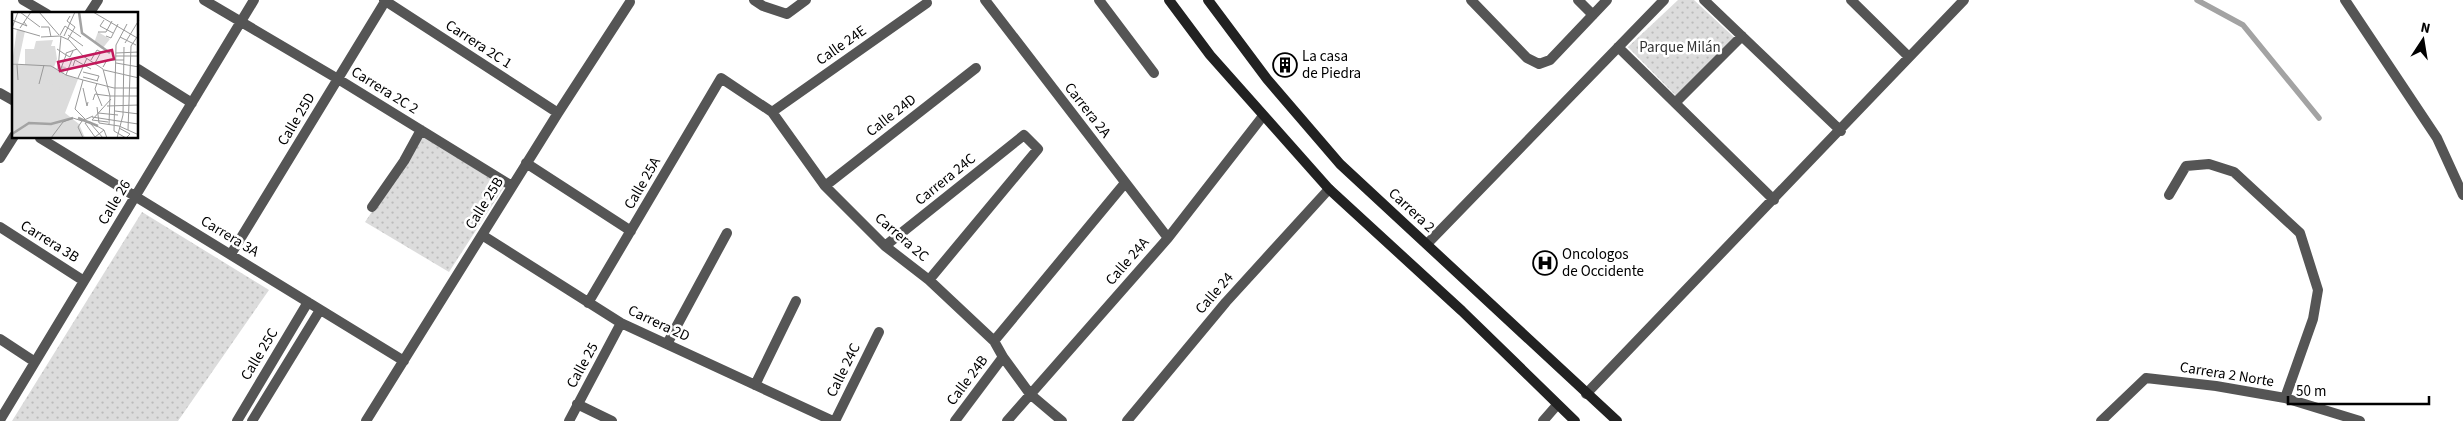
<svg xmlns="http://www.w3.org/2000/svg" width="2463" height="421" font-family="'Source Sans 3',sans-serif">
<style>
.grass{fill:url(#grass-dots)}
.lines{fill:none;stroke-linecap:round;stroke-linejoin:round}
.stream{stroke:#a3a3a3;stroke-width:5.5}
.street{stroke:#555;stroke-width:10}
.secondary{stroke:#222;stroke-width:10}
.labels{text-anchor:middle;stroke-width:5;stroke-linejoin:round;paint-order:stroke}
.street-label{font-size:15px;fill:#000;stroke:#fff}
.park-label{font-size:15px;fill:#333;stroke:#fff}
.poi-label{font-size:15px;fill:#000;stroke:#fff;text-anchor:start}
.inset-river{fill:none;stroke:#a3a3a3;stroke-width:2.5}
.inset-road{fill:none;stroke:#999;stroke-width:1}
.view{fill:#c2185b;fill-opacity:0.15;stroke:#c2185b;stroke-width:2.5}
.inset-edge{fill:none;stroke:#000;stroke-width:2.5}
</style>
<defs>
<pattern id="grass-dots" width="8" height="8" patternUnits="userSpaceOnUse" patternTransform="scale(1.25)"><rect width="8" height="8" fill="#dcdcdc"/><path d="M2 2h.1M6 6h.1" fill="none" stroke="#bbb" stroke-width="1.8" stroke-linecap="round"/></pattern>
</defs>
<rect width="100%" height="100%" fill="#fff"/>
<!-- grass -->
<path class="grass" d="M1678 0H1694L1738 41 1679 99 1628 47Z
M423 136 504 187 449 272 365 222Z
M142 212 269 290 178 421H12Z"/>
<g class="lines">
<!-- stream -->
<path class="stream" d="M2197 0 2243 25 2319 118"/>
<!-- street -->
<path class="street" d="M23 0 47 14
M204 0 338 79 512 186
M384 0 558 113
M754 0 763 6 787 14 806 0
M985 0 1168 238
M1099 0 1154 73
M1471 0 1527 58 1539 64 1550 60 1607 0
M1578 0 1593 15
M1704 0 1841 131
M1851 0 1909 57
M2345 0 2437 138 2463 195
M89 14 98 0
M1618 47 1774 200
M138 69 192 103
M0 93 14 101
M1675 103 1742 36
M772 112 927 3
M40 138 404 361
M0 158 14 136
M526 163 631 231
M825 186 976 68
M2169 195 2186 166 2209 164 2234 172 2300 233 2318 290 2313 319 2285 398
M372 207 404 161 421 130
M0 227 84 281
M482 235 621 323 833 421
M1427 244 1664 0
M885 246 1024 135 1038 149 929 280
M231 254 386 0
M588 303 721 78 772 112 825 186 885 246 929 280 994 341 1003 357 1030 394 1062 421
M0 339 35 362
M994 341 1125 183
M667 344 727 233
M755 385 796 301
M1586 394 1964 0
M577 404 612 421
M0 420 254 0
M237 421 308 302
M252 421 320 310
M366 421 558 113 630 2
M569 421 621 323
M835 421 879 332
M955 421 1003 357
M1007 421 1168 238 1263 116
M1127 421 1226 302 1329 189
M1543 421 1557 405
M2101 421 2146 378 2216 386 2285 398 2360 421"/>
<!-- secondary -->
<path class="secondary" d="M1169 0 1210 55 1329 189 1462 311 1575 421
M1208 0 1267 79 1340 164 1617 421"/>
</g>
<!-- icons -->
<defs>
<g id="building-ring" transform="scale(1.25)"><circle r="9.5" fill="#fff" stroke="#000" stroke-width="1.5"/><path d="M-4-6H4V6H1V3H-1V6H-4ZM-2.5-4.3h1.7v1.8h-1.7ZM.8-4.3h1.7v1.8H.8ZM-2.5-1h1.7V.8h-1.7ZM.8-1h1.7V.8H.8Z" fill="#000"/></g>
<g id="hospital-ring" transform="scale(1.25)"><circle r="9.5" fill="#fff" stroke="#000" stroke-width="1.5"/><path d="M-5-5h3v3.5h4V-5h3V5h-3V1.5h-4V5h-3Z" fill="#000"/></g>
</defs>
<g fill-rule="evenodd">
<use href="#building-ring" x="1285" y="65"/>
<use href="#hospital-ring" x="1545" y="263"/>
</g>
<g class="labels">
<!-- street labels -->
<g class="street-label">
<text transform="translate(479 44) rotate(33)" y="5">Carrera 2C 1</text>
<text transform="translate(841 45) rotate(-35)" y="5">Calle 24E</text>
<text transform="translate(385 90) rotate(32)" y="5">Carrera 2C 2</text>
<text transform="translate(1088 110) rotate(52)" y="5">Carrera 2A</text>
<text transform="translate(891 115) rotate(-38)" y="5">Calle 24D</text>
<text transform="translate(296 119) rotate(-59)" y="5">Calle 25D</text>
<text transform="translate(945 179) rotate(-39)" y="5">Carrera 24C</text>
<text transform="translate(642 183) rotate(-60)" y="5">Calle 25A</text>
<text transform="translate(114 202) rotate(-59)" y="5">Calle 26</text>
<text transform="translate(484 203) rotate(-58)" y="5">Calle 25B</text>
<text transform="translate(1412 210) rotate(43)" y="5">Carrera 2</text>
<text transform="translate(230 236) rotate(31)" y="5">Carrera 3A</text>
<text transform="translate(902 237) rotate(41)" y="5">Carrera 2C</text>
<text transform="translate(50 241) rotate(32)" y="5">Carrera 3B</text>
<text transform="translate(1127 261) rotate(-49)" y="5">Calle 24A</text>
<text transform="translate(1214 293) rotate(-49)" y="5">Calle 24</text>
<text transform="translate(659 323) rotate(25)" y="5">Carrera 2D</text>
<text transform="translate(259 354) rotate(-59)" y="5">Calle 25C</text>
<text transform="translate(582 365) rotate(-61)" y="5">Calle 25</text>
<text transform="translate(843 370) rotate(-64)" y="5">Calle 24C</text>
<text transform="translate(2227 374) rotate(9)" y="5">Carrera 2 Norte</text>
<text transform="translate(967 380) rotate(-53)" y="5">Calle 24B</text>
</g>
<!-- park labels -->
<g class="park-label">
<text x="1680" y="52">Parque Milán</text>
</g>
<!-- poi labels -->
<g class="poi-label">
<text x="1302" y="61">La casa<tspan x="1302" dy="17">de Piedra</tspan></text>
<text x="1562" y="259">Oncologos<tspan x="1562" dy="17">de Occidente</tspan></text>
</g>
</g>
<!-- overview -->
<g transform="translate(12 12)">
<rect width="126" height="126" fill="#fff"/>
<path d="M5 17 13 19 6 52 0 51ZM86 20 98 27 90 37 82 31ZM41 28 39 34H43L45 47 42 55 48 59 50 54 54 55 51 62 66 67 53 101 67 112 73 126H0V52L13 53V37H22L24 29Z" fill="#dcdcdc"/>
<path d="M0 53 41 54 48 60V63L41 57 33 56 31 65 37 69 43 66 46 71 51 70 52 63 65 67 58 82 51 80 48 72 47 78 39 79 42 73 36 69 28 75H17L28 72 30 66 20 64 30 61V56L3 57Z" fill="#dcdcdc"/>
<path class="inset-river" d="M67 0 70 21 98 41M66 106 86 114M0 122 17 111 39 112 61 106"/>
<path class="inset-road" d="M8 0 28 15M27 0 47 23M81 0 127 27M0 8 15 14 12 10M92 8 88 14 101 21M29 15H37L39 25M0 16 6 0M0 16 28 24M8 16 19 0M86 20H94L100 9M48 23 53 14 69 25M56 23 71 34M52 24 63 0M94 24 99 26 106 12M29 25 48 24 57 28 71 44 91 57 98 84H127M108 25 124 33M56 27 63 15 55 9 58 4M113 31 127 8M45 37 54 43 48 59M61 39 58 45 54 43V41L65 37M104 41 127 40M104 44H127M79 48 85 38 89 40 83 51M104 51 127 55M0 52 39 54 54 63 71 68 102 76H127M5 53 6 68M61 54 63 48 79 57M91 55 95 48H112M46 57 49 24M92 58 127 66M71 60 87 64 85 69M54 63 60 47M71 65 86 69M66 66 75 46M71 68 63 97 73 107M85 71 83 77 90 94M27 72 32 53M71 76 75 94 76 90M81 88 83 82 98 84 97 112M95 94 127 93M85 95 87 111 107 114 127 123M103 99 127 102M86 101 106 103M80 105 126 112M78 110 73 111 83 125 92 118M78 110 92 118 95 126M96 110 80 108 99 87M79 112 91 126M107 116 118 122 114 126M116 118 119 34 127 22M39 126 51 110 61 106 70 109M71 126 66 115 70 109 81 104M105 126 111 103 112 35M114 126 102 119 104 33 115 12"/>
<path class="view" d="M100 38 102 47 48 59 46 50Z"/>
<rect width="126" height="126" class="inset-edge"/>
</g>
<!-- north arrow -->
<g transform="translate(2423 40) rotate(12)" stroke="#ffffff" stroke-width="4" paint-order="stroke">
<path d="M0-4L9 19L0 12L-9 19Z" fill="#000000"/>
<text y="-8" font-size="14" font-weight="bold" text-anchor="middle" fill="#000000">N</text>
</g>
<!-- scale -->
<path d="M2288 396v8h141v-8" fill="none" stroke="#000000" stroke-width="2.5"/>
<text x="2296" y="396" font-size="15" fill="#000000" stroke="#ffffff" stroke-width="4" paint-order="stroke">50 m</text>
</svg>
